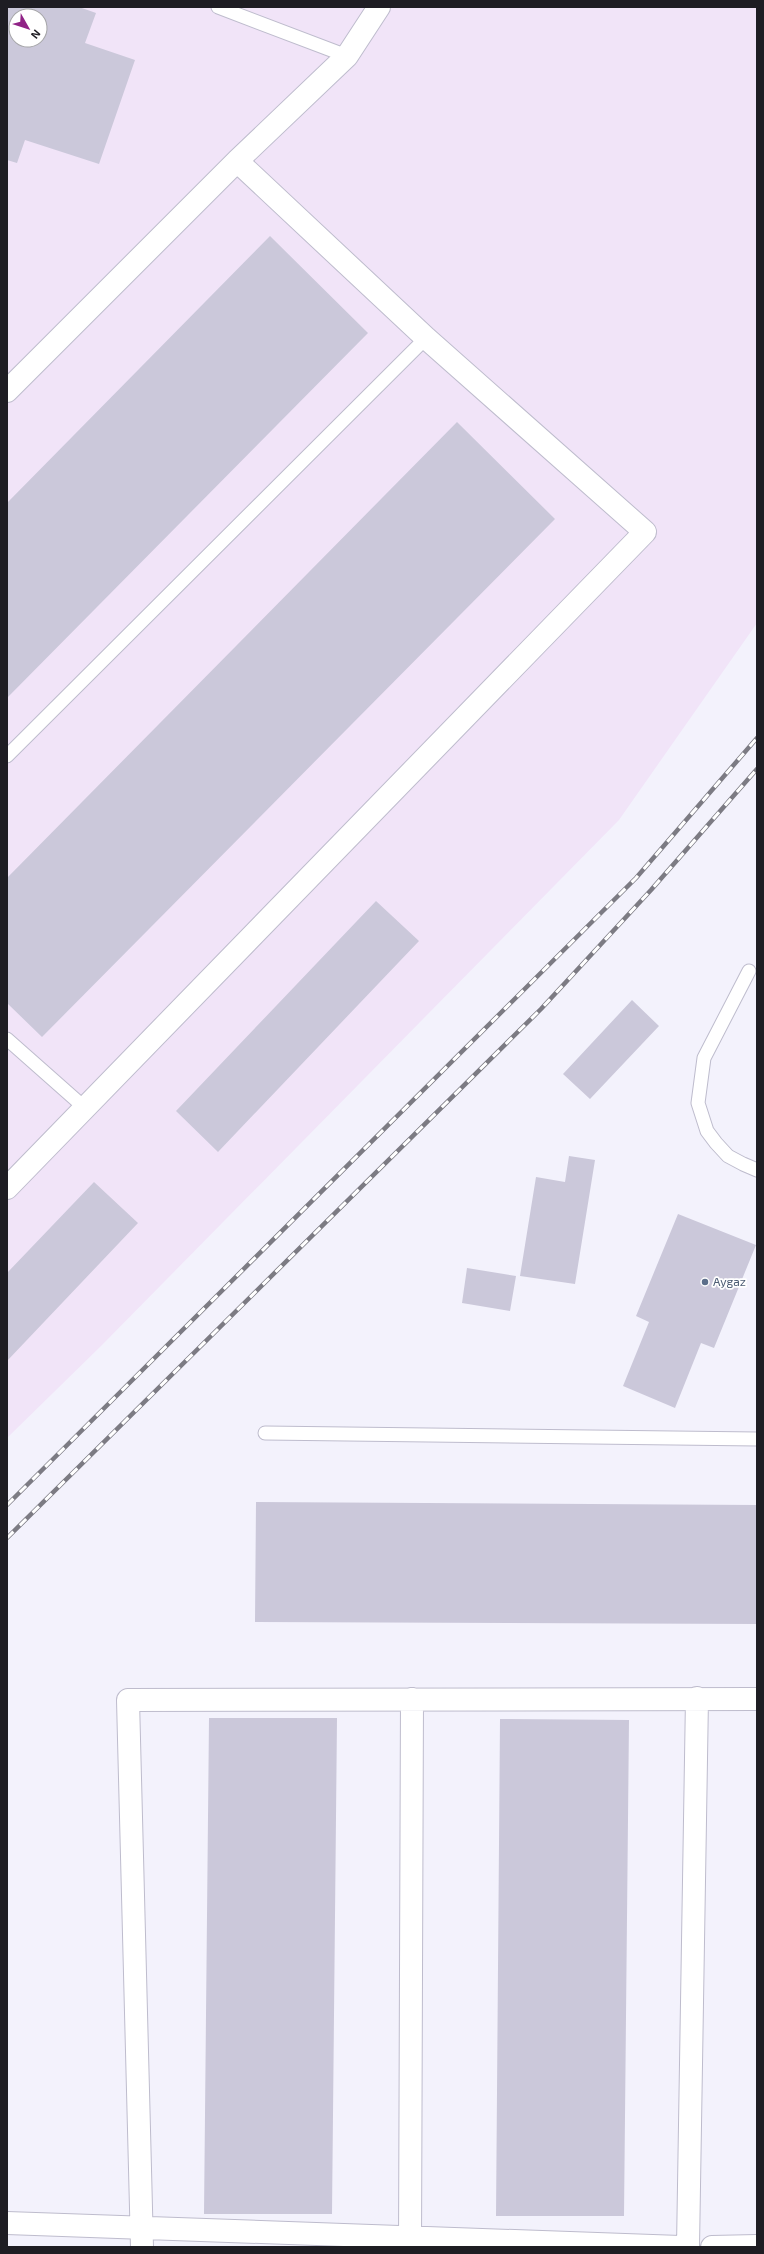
<svg xmlns="http://www.w3.org/2000/svg" width="764" height="2254" font-family="'Exo 2',sans-serif">
<style>
.industrial{fill:#f1e4f8;fill-rule:evenodd}
.building{fill:#cbc8da;fill-rule:evenodd}
.lines{fill:none;stroke-linecap:round;stroke-linejoin:round}
.lane-casing{stroke:#bebccd;stroke-width:15}
.street-casing{stroke:#bebccd;stroke-width:24}
.lane{stroke:#fff;stroke-width:13}
.street{stroke:#fff;stroke-width:22}
.rail-casing{stroke:#7c7b83;stroke-width:4.5}
.rail{stroke:#fff;stroke-width:3;stroke-dasharray:9;stroke-linecap:butt}
.service-dot{fill:#5c6f8a;stroke:#fff;stroke-width:1.5}
.labels{text-anchor:middle;stroke-width:3.5;stroke-linejoin:round;paint-order:stroke}
.service-label{font-size:12px;fill:#4e5e75;stroke:#fff;text-anchor:start}
</style>
<rect width="100%" height="100%" fill="#f3f2fc"/>
<!-- industrial -->
<path class="industrial" d="M7 7H757V623L619 820 101 1346 7 1438ZM16 16H40V40H16Z"/>
<!-- building -->
<path class="building" d="M7 7H79L96 13 85 43 135 60 99 164 25 140 17 163 7 160ZM16 16H40V40H16Z
M270 236 368 333 7 698V503Z
M457 422 555 519 42 1037 7 1003V878Z
M376 901 419 941 218 1152 176 1111Z
M632 1000 659 1026 590 1099 563 1074Z
M569 1156 595 1160 575 1284 520 1276 536 1177 565 1182Z
M94 1182 138 1223 7 1361V1273Z
M678 1214 756 1245 714 1348 701 1343 675 1408 623 1386 649 1322 636 1316Z
M467 1268 516 1276 510 1311 462 1303Z
M256 1502 757 1505V1624L255 1622Z
M209 1718H337L332 2214H204Z
M500 1719 629 1720 624 2216H496Z"/>
<g class="lines">
<!-- lane casing -->
<g class="lane-casing">
<path id="lane" d="M218 7 347 56
M7 756 426 338
M749 971 704 1058 698 1103 707 1131 716 1143 728 1156 743 1164 757 1170
M7 1039 85 1108
M265 1433 757 1439"/>
</g>
<!-- street casing -->
<g class="street-casing">
<path id="street" d="M7 391 237 161 347 56 379 7
M7 1188 645 532 426 338 237 161
M7 2223 680 2247
M142 2247 128 1700 757 1699
M410 2247 412 1699
M688 2247 697 1698
M712 2247 757 2246"/>
</g>
<!-- lane -->
<use href="#lane" class="lane"/>
<!-- street -->
<use href="#street" class="street"/>
<!-- rail casing -->
<g class="rail-casing">
<path id="rail" d="M7 1505 636 878 757 738
M7 1538 541 1009 651 890 757 769"/>
</g>
<!-- rail -->
<use href="#rail" class="rail"/>
</g>
<!-- markers -->
<circle class="service-dot" cx="705" cy="1282" r="4"/>
<g class="labels">
<!-- service labels -->
<g class="service-label">
<text x="713" y="1286">Aygaz</text>
</g>
</g>
<!-- border -->
<rect width="764" height="2254" fill="none" stroke="#1e1d23" stroke-width="16"/>
<!-- north arrow -->
<g transform="translate(28 28) rotate(129)"><circle r="19" fill="#ffffff" stroke="#a5a5a7"/>
<path d="M0-3L7 15L0 10L-7 15Z" fill="#902386"/>
<text y="-6" font-size="11" font-weight="bold" text-anchor="middle" fill="#1e1d23">N</text>
</g>
</svg>
